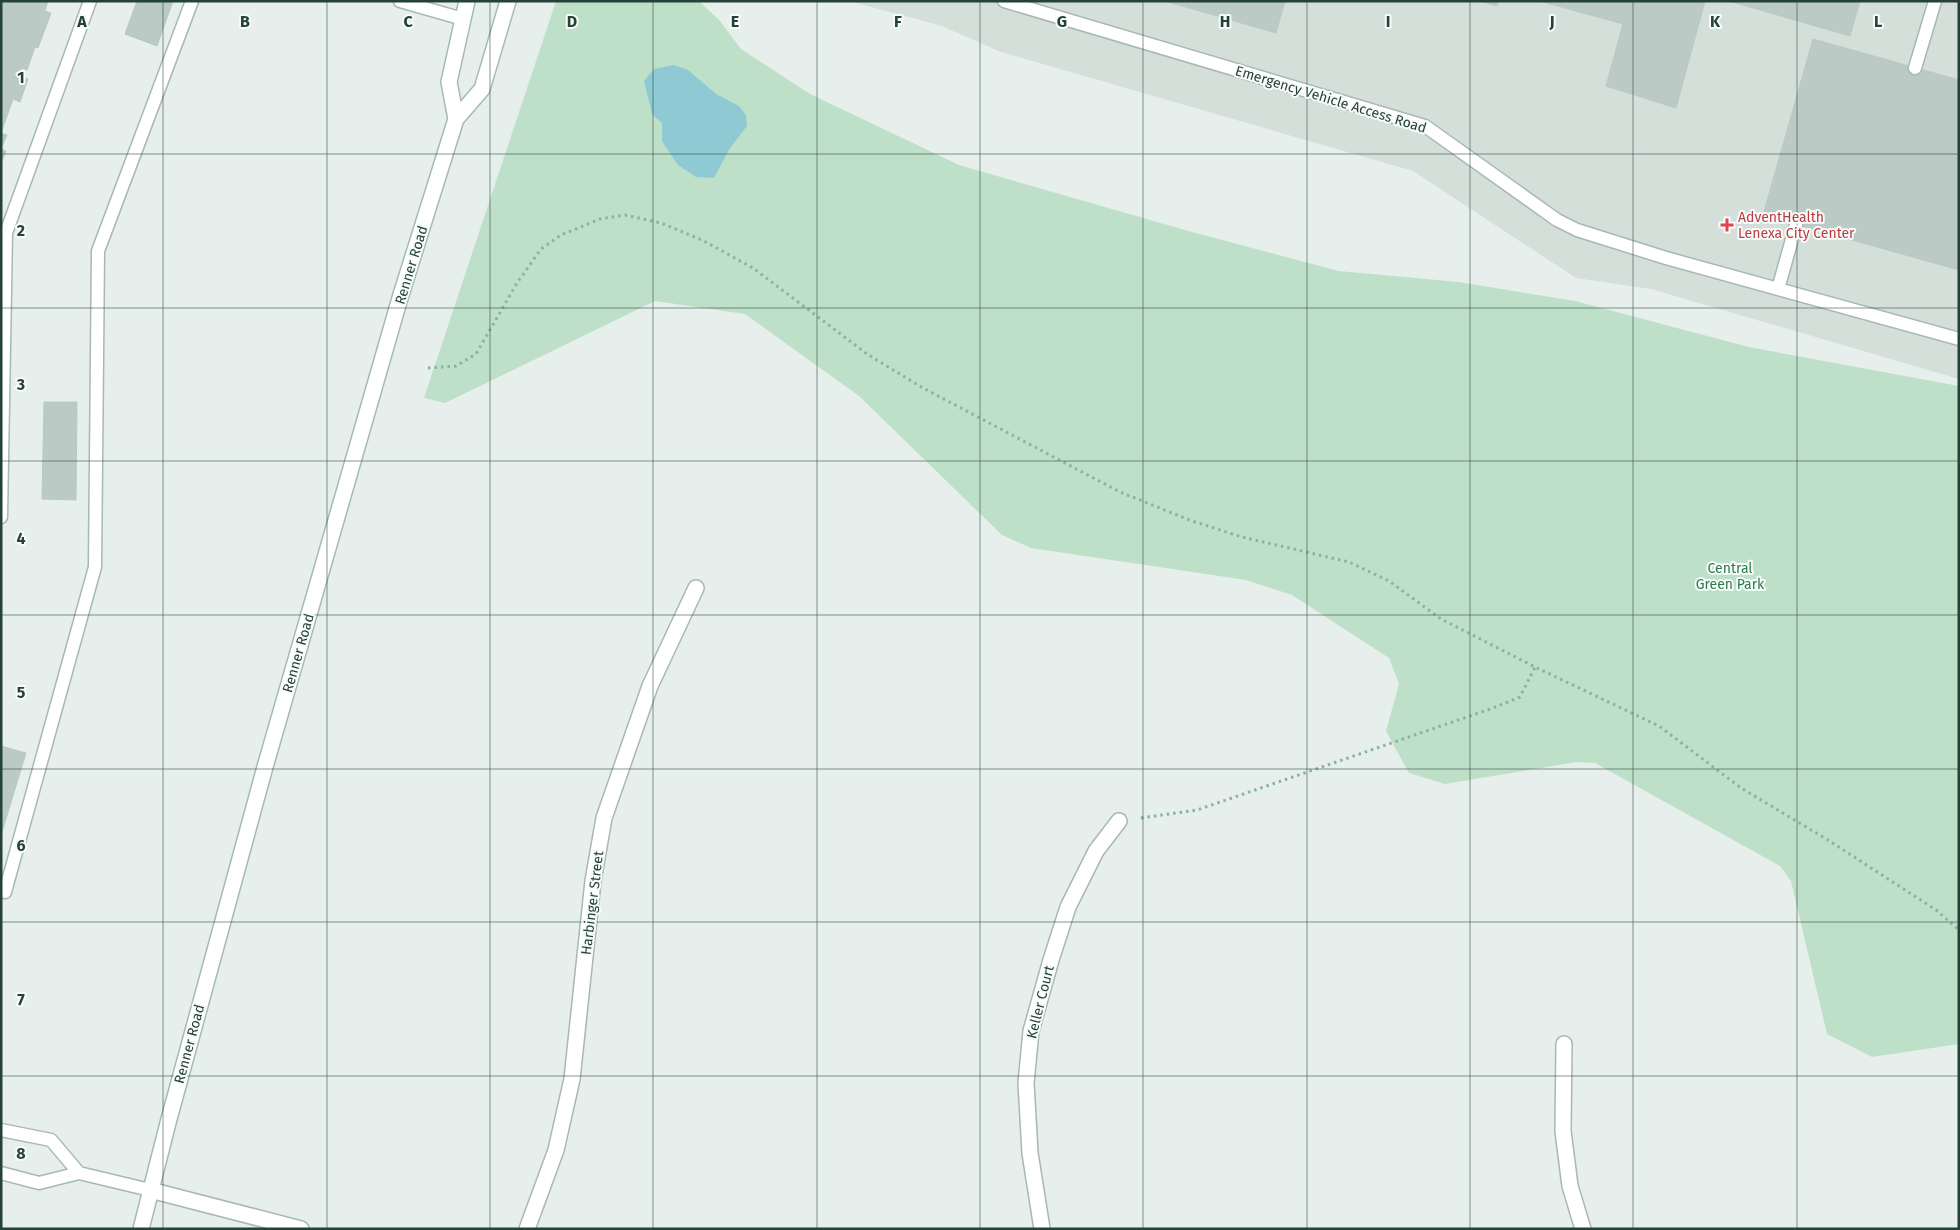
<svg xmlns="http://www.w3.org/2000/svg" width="1960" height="1230" font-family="'Fira Sans',sans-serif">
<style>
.built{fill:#d4dfda}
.green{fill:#bfe0c8}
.water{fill:#8ec9d4}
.building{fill:#bbcac4;stroke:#b8c9c2}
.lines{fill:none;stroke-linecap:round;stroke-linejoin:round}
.service-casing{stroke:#a8b8b2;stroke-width:15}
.minor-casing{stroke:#a8b8b2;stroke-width:18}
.secondary-casing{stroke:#a4bbb3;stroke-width:18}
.path{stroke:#86b3a5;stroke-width:3;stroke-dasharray:2.5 4;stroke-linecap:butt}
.service{stroke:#fff;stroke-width:12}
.minor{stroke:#fff;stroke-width:15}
.secondary{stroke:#fff;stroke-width:15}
.grid{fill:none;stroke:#24423a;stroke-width:1;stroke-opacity:0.55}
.health-dot{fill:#e0444e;stroke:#f7fbf9;stroke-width:2}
.labels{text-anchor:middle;stroke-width:4;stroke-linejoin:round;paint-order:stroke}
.street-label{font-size:14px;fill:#24423a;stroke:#f7fbf9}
.health-label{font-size:14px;fill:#be3a42;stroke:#f7fbf9;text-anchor:start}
.park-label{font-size:14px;fill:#2d7a4b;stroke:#f7fbf9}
.grid-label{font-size:16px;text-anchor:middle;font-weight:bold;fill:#24423a;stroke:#f7fbf9;stroke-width:4;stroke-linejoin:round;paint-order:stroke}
</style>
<rect width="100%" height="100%" fill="#e6efeb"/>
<!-- built -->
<path class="built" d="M849 1H1959V379L1651 289 1576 278 1413 171 1001 52 942 26Z"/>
<!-- green -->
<path class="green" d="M556 1H699L720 21 741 49 810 94 959 165 1192 232 1339 271 1459 282 1575 301 1749 347 1959 386V1044L1872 1057 1827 1034 1791 881 1780 866 1595 763 1577 762 1445 784 1409 773 1386 731 1399 684 1389 658 1292 595 1246 580 1031 548 1002 535 859 396 745 314 655 301 445 403 424 398Z"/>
<!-- water -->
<path class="water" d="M674 65 688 70 716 94 739 106 746 115 747 126 730 148 714 178 696 177 678 165 662 141V123L652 114 644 81 654 69Z"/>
<!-- building -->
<path class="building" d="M1 1H48L45 11 51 13 38 48 35 47 27 70 22 68 19 76 28 79 20 102 13 99 1 133 7 135 1 149 6 151 1 163Z
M137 1H173L157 46 125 34Z
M1165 1H1285L1276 33Z
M1481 1H1499L1497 6Z
M1540 1H1705L1676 108 1606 86 1623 24Z
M1729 1H1860L1850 36Z
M1813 39 1959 80V270L1763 215Z
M44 402H77L76 500 42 499Z
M1 746 26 753 1 835Z"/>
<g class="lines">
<!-- service casing -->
<g class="service-casing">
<path id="service" d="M400 1 463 19
M1004 1 1425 126 1557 220 1577 230 1666 258 1959 339
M1915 68 1935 1
M1778 289 1796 225
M1 517 6 233 90 1
M1 891 5 892 95 567 98 251 192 1
M1 1130 51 1140 79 1173
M1 1173 39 1183 79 1173 150 1190"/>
</g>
<!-- minor casing -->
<g class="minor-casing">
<path id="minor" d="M1564 1044 1563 1131 1570 1186 1583 1229
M150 1190 301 1229
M527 1229 556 1150 572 1079 593 881 604 818 650 686 696 588
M1042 1229 1030 1153 1026 1083 1031 1031 1051 960 1068 907 1096 851 1119 821"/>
</g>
<!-- secondary casing -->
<g class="secondary-casing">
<path id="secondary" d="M456 119 449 82 467 1
M141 1229 169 1119 265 767 400 298 456 119 482 89 508 1"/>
</g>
<!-- path -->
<path class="path" d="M428 368 456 366 476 354 517 283 541 249 561 235 600 219 625 215 661 223 704 241 753 268 867 354 923 388 1120 492 1192 521 1242 537 1349 562 1389 581 1441 619 1535 667 1659 726 1741 788 1828 840 1936 910 1959 930
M1141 818 1197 810 1493 708 1520 697 1535 667"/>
<!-- service -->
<use href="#service" class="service"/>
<!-- minor -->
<use href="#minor" class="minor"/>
<!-- secondary -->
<use href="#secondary" class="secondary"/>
</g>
<!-- grid -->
<path class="grid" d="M163 1V1229M327 1V1229M490 1V1229M653 1V1229M817 1V1229M980 1V1229M1143 1V1229M1307 1V1229M1470 1V1229M1633 1V1229M1797 1V1229M1 154H1959M1 308H1959M1 461H1959M1 615H1959M1 769H1959M1 922H1959M1 1076H1959"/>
<!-- markers -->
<path class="health-dot" d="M1724.5 217.5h5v5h5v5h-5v5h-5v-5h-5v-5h5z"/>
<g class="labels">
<!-- street labels -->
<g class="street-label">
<text transform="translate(1331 99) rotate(17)" y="5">Emergency Vehicle Access Road</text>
<text transform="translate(411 265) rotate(-73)" y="5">Renner Road</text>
<text transform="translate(298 653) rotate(-74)" y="5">Renner Road</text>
<text transform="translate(592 903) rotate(-83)" y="5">Harbinger Street</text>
<text transform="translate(1040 1002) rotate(-76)" y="5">Keller Court</text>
<text transform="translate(189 1044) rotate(-75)" y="5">Renner Road</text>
</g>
<!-- health labels -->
<g class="health-label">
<text x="1738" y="222">AdventHealth<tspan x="1738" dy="16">Lenexa City Center</tspan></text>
</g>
<!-- park labels -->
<g class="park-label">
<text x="1730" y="573">Central<tspan x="1730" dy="16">Green Park</tspan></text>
</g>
</g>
<g class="grid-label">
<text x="82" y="27">A</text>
<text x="245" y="27">B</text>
<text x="408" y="27">C</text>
<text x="572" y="27">D</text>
<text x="735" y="27">E</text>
<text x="898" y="27">F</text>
<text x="1062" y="27">G</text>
<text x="1225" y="27">H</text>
<text x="1388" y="27">I</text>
<text x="1552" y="27">J</text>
<text x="1715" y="27">K</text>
<text x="1878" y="27">L</text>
<text x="21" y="83">1</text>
<text x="21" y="236">2</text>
<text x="21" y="390">3</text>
<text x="21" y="544">4</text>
<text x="21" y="698">5</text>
<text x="21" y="851">6</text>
<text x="21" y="1005">7</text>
<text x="21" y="1159">8</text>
</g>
<!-- border -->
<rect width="1960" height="1230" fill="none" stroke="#24423a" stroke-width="5"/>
</svg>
